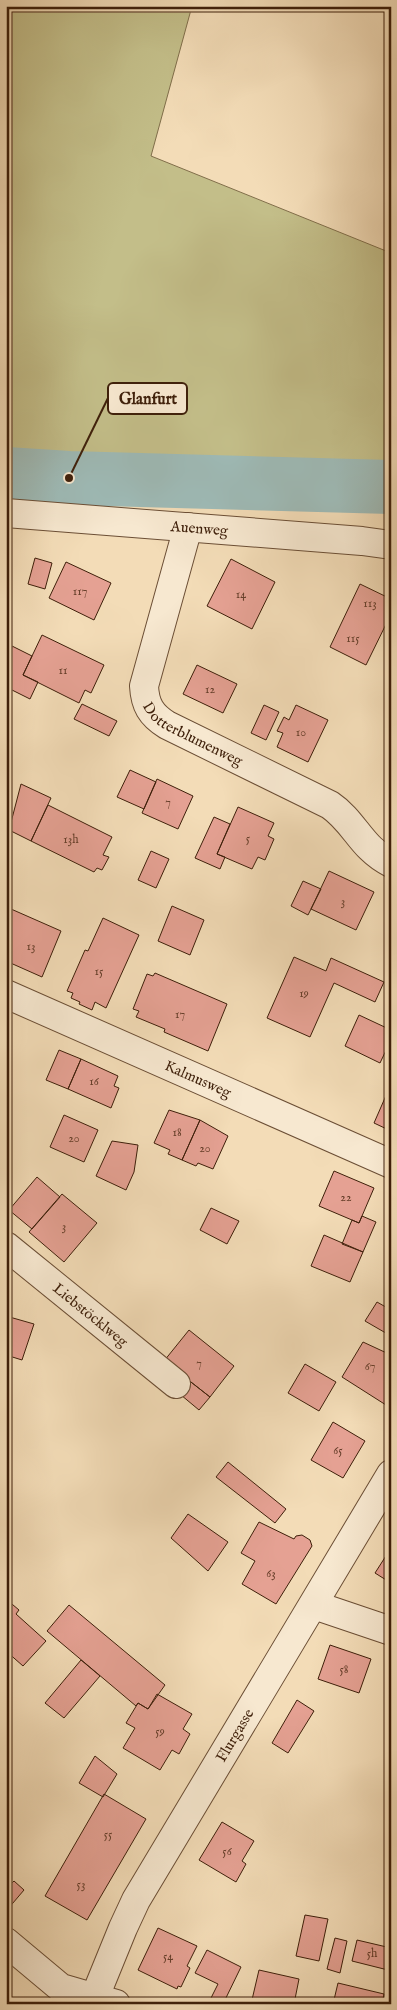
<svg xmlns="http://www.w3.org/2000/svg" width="397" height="2010" font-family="'IM FELL English',serif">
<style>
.green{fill:#c3be89;stroke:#806e4a}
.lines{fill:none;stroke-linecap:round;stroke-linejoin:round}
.river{stroke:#9ebab6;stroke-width:54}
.building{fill:#e5a193;stroke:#3e1f0a}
.minor-casing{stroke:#6b4e35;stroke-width:30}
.minor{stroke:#f7e8d0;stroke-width:28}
.labels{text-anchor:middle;stroke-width:4.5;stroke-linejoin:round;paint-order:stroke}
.number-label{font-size:12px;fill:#68402c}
.street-label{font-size:15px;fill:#3e1f0a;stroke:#f7e8d0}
.leader{fill:none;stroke:#3e1f0a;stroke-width:2}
.callout-dot{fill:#3e1f0a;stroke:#f7e8d0;stroke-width:2}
.callout{fill:#f7e8d0;stroke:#3e1f0a;stroke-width:2}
.callout-label{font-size:16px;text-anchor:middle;font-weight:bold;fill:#3e1f0a}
</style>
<rect width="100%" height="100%" fill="#f3dcb7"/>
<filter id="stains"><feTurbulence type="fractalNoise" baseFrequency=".004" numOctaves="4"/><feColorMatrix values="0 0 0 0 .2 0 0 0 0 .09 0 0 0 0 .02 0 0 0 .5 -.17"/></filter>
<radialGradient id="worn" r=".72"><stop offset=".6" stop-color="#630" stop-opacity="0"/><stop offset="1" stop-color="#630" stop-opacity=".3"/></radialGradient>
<!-- green -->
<path class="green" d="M6 6H192L151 156 391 253V511L6 488Z"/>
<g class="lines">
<!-- river -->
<path class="river" d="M6 474 69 478 391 487"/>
</g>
<!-- building -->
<path class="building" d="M35 558 52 563 45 589 28 584Z
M231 559 275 582 252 629 207 606Z
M66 562 111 583 94 620 49 598Z
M360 584 391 599V614L366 665 330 647Z
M42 635 104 665 91 693 85 690 79 703 23 675Z
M12 646 32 656 23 675 38 682 30 699 6 687Z
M197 665 237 684 223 713 183 694Z
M82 704 117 721 109 736 74 719Z
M264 705 279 712 266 740 251 733Z
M296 705 328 720 308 762 277 747 283 733 277 731 284 717 289 720Z
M130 770 156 782 144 809 117 797Z
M157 779 193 796 178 829 142 813Z
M21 784 51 798 31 841 9 830Z
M48 805 112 837 103 855 109 857 102 870 97 868 94 872 31 841Z
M238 807 274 823 268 836 274 839 265 860 258 857 252 869 217 854Z
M214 817 230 824 217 854 225 857 220 869 195 858Z
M151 851 169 859 156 888 138 880Z
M329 871 374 892 356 930 311 909Z
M303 881 321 889 308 915 291 906Z
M172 906 204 920 190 955 158 941Z
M11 909 61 931 42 977 6 961V919Z
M103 918 139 935 106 1008 95 1002 92 1010 79 1004 80 1002 71 998 73 993 67 991 85 950 88 951Z
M294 957 326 971 331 958 384 982 375 1002 334 983 310 1037 267 1018Z
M155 973 227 1004 208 1051 164 1032 165 1029 136 1017 139 1011 133 1009 147 974 153 976Z
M359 1015 391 1030V1040L380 1063 345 1046Z
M59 1050 81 1059 68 1089 46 1080Z
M81 1059 118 1076 114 1086 119 1088 111 1108 68 1089Z
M388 1091 391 1093V1131L374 1123Z
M169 1110 200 1120 182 1160 168 1154 170 1150 154 1143Z
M64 1115 98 1130 84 1162 50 1147Z
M200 1120 228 1136 213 1169 198 1163 196 1166 182 1160Z
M112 1141 138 1145 134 1172 126 1190 96 1176Z
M334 1171 374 1188 359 1223 319 1206Z
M37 1177 60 1197 32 1229 9 1210Z
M62 1194 97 1223 64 1262 29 1232Z
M211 1208 239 1221 227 1244 200 1230Z
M362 1216 376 1222 363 1252 342 1244 352 1220 359 1223Z
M324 1235 363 1252 350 1282 311 1266Z
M377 1302 391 1310 387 1317 391 1319V1336L365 1321Z
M6 1316 34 1324 22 1360 6 1355Z
M189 1330 234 1366 210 1397 164 1361Z
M363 1342 391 1355V1397L386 1405 342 1377Z
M305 1364 336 1382 319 1411 288 1393Z
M191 1382 210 1397 199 1410 181 1395Z
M333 1422 365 1441 343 1478 311 1460Z
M228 1462 286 1509 275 1523 216 1477Z
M188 1514 228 1542 208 1571 171 1538Z
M259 1522 294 1539 296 1536 302 1535 310 1540 312 1546 276 1604 242 1584 255 1561 241 1553Z
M391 1548V1583L375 1573Z
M6 1599 19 1610 16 1614 46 1641 23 1666 6 1651Z
M69 1605 165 1685 148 1709 138 1703 136 1706 47 1631Z
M330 1645 371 1659 359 1693 318 1679Z
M81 1660 100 1676 64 1718 45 1703Z
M157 1694 192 1714 183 1729 190 1734 179 1754 172 1750 160 1770 123 1748 135 1728 126 1723 138 1703 148 1709Z
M297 1700 314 1711 288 1753 272 1743Z
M95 1756 117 1774 103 1797 79 1783Z
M104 1794 146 1819 87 1920 45 1896Z
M222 1822 254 1841 242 1861 246 1864 236 1882 199 1860Z
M14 1881 24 1890 7 1910 6 1889Z
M305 1915 328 1919 319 1961 296 1956Z
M158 1928 197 1946 187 1966 190 1968 181 1987 178 1986 177 1989 138 1970Z
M335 1938 347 1941 340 1973 327 1969Z
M357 1940 391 1948 388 1970 352 1961Z
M207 1950 241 1967 223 2004H208L218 1984 195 1973Z
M259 1970 299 1979 294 2004H251Z
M338 1983 384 1994 382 2004H333Z"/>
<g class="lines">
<!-- minor casing -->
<g class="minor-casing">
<g id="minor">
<path id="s1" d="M6 513 362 541 391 545"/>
<path id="s2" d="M188 527 144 686C145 705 151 715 167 725L330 805C355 822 361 848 391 863"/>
<path id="s3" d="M6 994 391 1164"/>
<path id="s4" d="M6 1246 176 1384"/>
<path d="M314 1605 391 1631"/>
<path d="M6 1942 61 1988 116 2004"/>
<path id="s5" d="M92 2004 123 1928 136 1900 391 1474"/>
</g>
</g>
<!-- minor -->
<use href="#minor" class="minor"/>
</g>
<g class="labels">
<!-- number labels -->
<g class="number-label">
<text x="80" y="595">117</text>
<text x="241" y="598">14</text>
<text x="370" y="607">113</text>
<text x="353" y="642">115</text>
<text x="63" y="674">11</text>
<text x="210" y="693">12</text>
<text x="301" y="736">10</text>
<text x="168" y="806">7</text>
<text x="248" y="842">5</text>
<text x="71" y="843">13h</text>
<text x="343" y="905">3</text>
<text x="31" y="950">13</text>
<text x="99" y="975">15</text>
<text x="304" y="997">19</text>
<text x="180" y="1018">17</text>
<text x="94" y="1085">16</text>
<text x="177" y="1136">18</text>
<text x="74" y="1142">20</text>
<text x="205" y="1152">20</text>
<text x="346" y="1201">22</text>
<text x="64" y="1230">3</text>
<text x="199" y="1367">7</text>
<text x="370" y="1370">67</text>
<text x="338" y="1454">65</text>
<text x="271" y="1577">63</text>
<text x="344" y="1673">58</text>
<text x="160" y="1735">59</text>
<text x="108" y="1838">55</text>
<text x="227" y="1855">56</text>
<text x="81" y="1888">53</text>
<text x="372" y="1957">5h</text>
<text x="168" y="1960">54</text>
</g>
<!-- street labels -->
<g class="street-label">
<text dy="5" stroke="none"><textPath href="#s1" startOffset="194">Auenweg</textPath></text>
<text dy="5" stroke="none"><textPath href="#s2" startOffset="239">Dotterblumenweg</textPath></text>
<text dy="5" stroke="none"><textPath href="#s3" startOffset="210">Kalmusweg</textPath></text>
<text dy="5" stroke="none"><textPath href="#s4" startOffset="109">Liebstöcklweg</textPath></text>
<text dy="5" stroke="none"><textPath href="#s5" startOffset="305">Flurgasse</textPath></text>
</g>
</g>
<!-- callouts -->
<path class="leader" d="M69 478L108 398"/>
<circle class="callout-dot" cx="69" cy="478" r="5"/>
<rect class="callout" x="108" y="383" width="79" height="31" rx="5"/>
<g class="callout-label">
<text x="148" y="404">Glanfurt</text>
</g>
<!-- margin -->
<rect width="397" height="2010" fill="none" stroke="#f3dcb7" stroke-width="25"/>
<rect x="8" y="8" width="382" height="1995" fill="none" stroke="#3e1f0a" stroke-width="2.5"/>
<rect x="12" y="12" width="372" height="1985" fill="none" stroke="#3e1f0a"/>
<rect width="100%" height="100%" filter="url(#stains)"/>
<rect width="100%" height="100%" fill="url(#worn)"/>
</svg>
